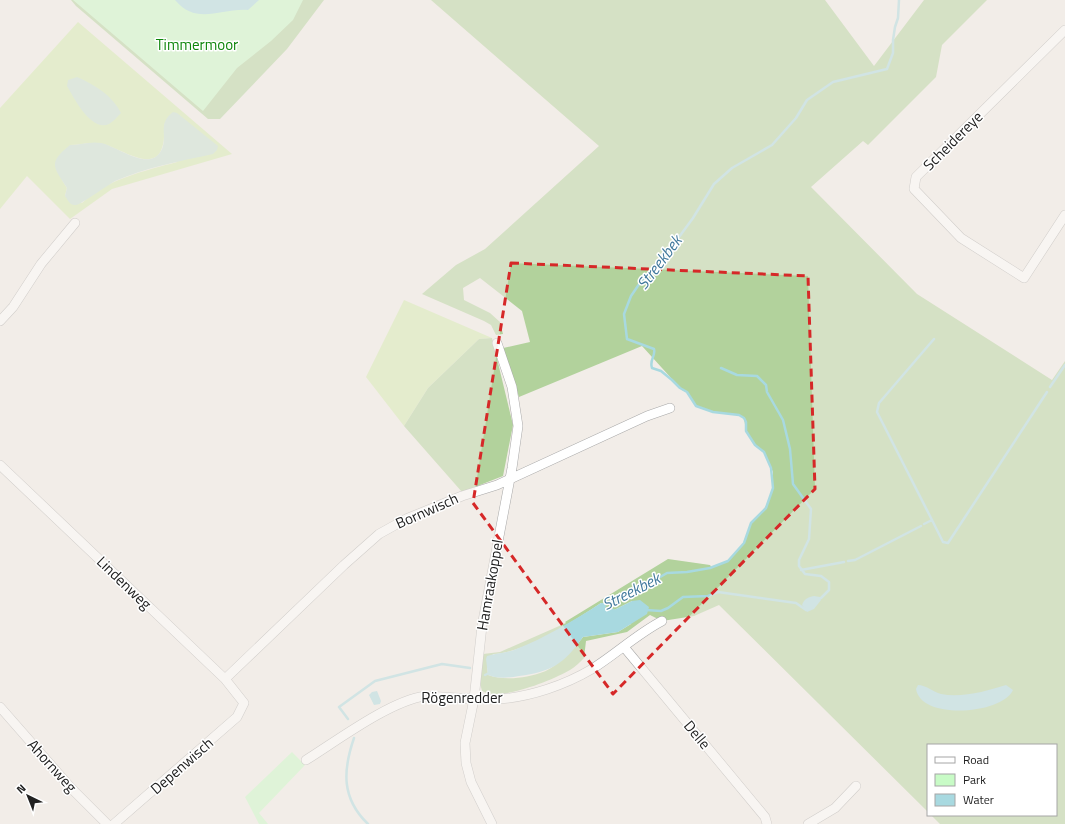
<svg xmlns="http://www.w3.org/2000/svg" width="1065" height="824" font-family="'Titillium Web',sans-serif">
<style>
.grass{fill:#d3ecae;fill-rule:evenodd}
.forest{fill:#b2d29c;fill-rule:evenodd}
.wetland{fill:#c5e0d0}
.park{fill:#c8fbc6}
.water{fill:#a8d9e0}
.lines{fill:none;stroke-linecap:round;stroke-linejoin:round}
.stream{stroke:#a8d9e0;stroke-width:2.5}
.street-casing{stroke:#a8a8a8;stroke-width:10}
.street{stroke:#fff;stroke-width:9}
.marked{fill:none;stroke:#d62828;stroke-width:3;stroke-dasharray:8 5;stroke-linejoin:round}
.labels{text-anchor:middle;stroke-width:3;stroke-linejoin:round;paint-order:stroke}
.park-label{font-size:15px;fill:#0d850a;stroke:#fff}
.street-label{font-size:15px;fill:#212121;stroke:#fff}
.water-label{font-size:16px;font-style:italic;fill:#41799c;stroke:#fff}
</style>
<rect width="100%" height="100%" fill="#f2ede8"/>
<!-- grass -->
<path class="grass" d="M78 22 232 154 112 189 70 219 27 176 0 209V108ZM164 123 177 162C144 171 107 179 82 203L65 196 67 188 62 180 70 145C82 145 91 141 103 144 118 147 154 174 162 148 165 140 164 131 164 123Z
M404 300 492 338 479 339 428 388 404 426 366 377Z"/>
<!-- forest -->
<path class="forest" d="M71 0H324L287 49 220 119H208L76 6Z
M431 0H825L874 66 924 0H987L942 45 936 77 868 145 863 141 811 187 917 294 1052 380 1065 361V824H940L931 815H1056V745H928V812L719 605 694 616 662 621 650 615 627 632 586 641 584 658C580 662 575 667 570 670 553 680 499 702 482 691L479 679 483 654 500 652 566 623 565 622 668 559 710 565 712 568 728 561 744 543 751 523 762 512 768 503 773 488V472L764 452 755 445 746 431 744 418 739 415 713 412 696 406 687 392 682 390 642 346 519 397 503 348 530 342 522 311 480 278 463 288 464 300 490 313 500 322 503 334 496 335 491 325 484 321 422 294 456 265 485 249 599 146ZM632 601 631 624 618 632 583 637C576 647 554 669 543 672 528 678 504 681 488 675L487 666 493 654C525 653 574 621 601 603L605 610H614Z
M492 338 513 425 503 476 462 492 404 426 428 388 479 339Z"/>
<!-- wetland -->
<path class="wetland" d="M77 77C95 85 112 95 121 113 118 116 113 122 109 124 91 132 74 98 67 86L68 80Z
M173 112 177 113 218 146 217 150 213 154C180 161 145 168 115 181 108 185 80 205 76 205 70 206 68 200 65 196L67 188C53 166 48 163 70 145 81 145 90 141 101 143 117 146 151 174 162 149 168 135 157 124 173 112Z"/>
<!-- park -->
<path class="park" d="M73 0H303L293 20 271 41 237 68 203 111Z
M292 752 305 765 259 813 268 824H259L245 797Z"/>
<!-- water -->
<path class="water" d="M175 0H259L248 10C220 8 197 26 175 0Z
M814 596 820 597 821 600 814 609 807 612 802 605C804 599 808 597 814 596Z
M640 600 649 607 647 614 618 632 583 637C564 664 551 672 519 676 508 678 499 679 488 675L486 659 487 656C496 653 505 653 514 650 545 638 573 621 601 603H607L605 609 609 608 614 610 632 601Z
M918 685C926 685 933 692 941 694 962 698 987 691 1006 685L1013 690C1003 714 921 721 916 689Z
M377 691 381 701 380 704 374 705 369 695 372 692Z"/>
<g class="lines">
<!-- stream -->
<path class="stream" d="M721 368 737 375 757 376 766 385 767 392 783 420 790 449 793 484 811 509 809 539 799 560V566L805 574 821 576 829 582V590L821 598
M1050 387 1065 365
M932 520 943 542 948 543 1047 392
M924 524 932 520 877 412 879 403 934 339
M848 561 855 560 921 526
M801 570 844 562
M604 604 626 595 631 589 650 583 667 573 687 572 710 568 728 561 744 543 751 523 766 508 773 488 771 468 764 452 755 445 746 431V422L744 418 739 415 713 412 696 406 687 392 680 388 672 380 661 371 652 368C649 360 656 356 654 349L627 339 624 314 631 296 642 280 668 252 693 218 714 184 732 168 772 145 796 118 807 100 833 82 887 69 893 53V40L895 27 898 18 899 0
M646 610 661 611 668 608 683 597 708 596 718 592 796 603 806 610
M602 611 609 608 615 611
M485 675 491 672
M348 719 339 707 375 681 442 664 470 668
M354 738C343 770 341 798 368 824"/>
<!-- street casing -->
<g class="street-casing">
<path id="street" d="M1065 30 916 177 914 189 961 238 1024 278 1065 215
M0 321 13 307 41 264 75 223
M0 465 225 679 244 703 237 717 114 824
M624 647 765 817 767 824
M225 679 344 565 379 534 406 519 462 496 497 485 647 416 670 408
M0 707 71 788 107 824
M306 760C338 740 390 701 425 696 450 697 474 700 499 699 530 697 565 685 592 669 616 654 637 634 662 621
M492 824 471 782 466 763 465 743 474 699 482 626 512 468 518 426 512 387 497 343
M808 824 835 808 856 786"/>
</g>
<!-- street -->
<use href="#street" class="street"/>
</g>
<!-- marked area -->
<path d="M0 0H1065V824H0ZM511 263 808 276 815 489 613 694 473 503Z" fill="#f2ede8" fill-opacity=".55" fill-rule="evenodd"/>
<path class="marked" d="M511 263 808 276 815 489 613 694 473 503Z"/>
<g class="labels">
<!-- park labels -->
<g class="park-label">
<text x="197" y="50">Timmermoor</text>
</g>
<!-- street labels -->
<g class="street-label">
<text transform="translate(953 141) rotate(-45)" y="5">Scheidereye</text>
<text transform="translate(427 511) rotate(-24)" y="5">Bornwisch</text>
<text transform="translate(124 583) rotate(44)" y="5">Lindenweg</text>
<text transform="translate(490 585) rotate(-80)" y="5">Hamraakoppel</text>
<text x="462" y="703">Rögenredder</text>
<text transform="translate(697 735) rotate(50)" y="5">Delle</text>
<text transform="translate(52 766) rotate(48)" y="5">Ahornweg</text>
<text transform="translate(182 766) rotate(-41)" y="5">Depenwisch</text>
</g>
<!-- water labels -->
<g class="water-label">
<text transform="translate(659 262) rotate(-53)" y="6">Streekbek</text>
<text transform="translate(631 591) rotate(-27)" y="6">Streekbek</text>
</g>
</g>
<!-- legend -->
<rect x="927" y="744" width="130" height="72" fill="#ffffff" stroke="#a6a6a6"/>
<rect x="935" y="757" width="20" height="6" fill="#ffffff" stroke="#a6a6a6"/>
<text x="963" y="764" font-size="12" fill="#212121">Road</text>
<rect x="935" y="774" width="20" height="12" fill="#c8fbc6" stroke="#a6a6a6"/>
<text x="963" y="784" font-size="12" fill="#212121">Park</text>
<rect x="935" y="794" width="20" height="12" fill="#a8d9e0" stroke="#a6a6a6"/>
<text x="963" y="804" font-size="12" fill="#212121">Water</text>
<!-- north arrow -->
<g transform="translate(28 796) rotate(317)" stroke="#ffffff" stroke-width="3" paint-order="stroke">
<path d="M0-3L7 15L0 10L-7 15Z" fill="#212121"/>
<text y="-6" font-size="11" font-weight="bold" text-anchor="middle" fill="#212121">N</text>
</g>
</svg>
